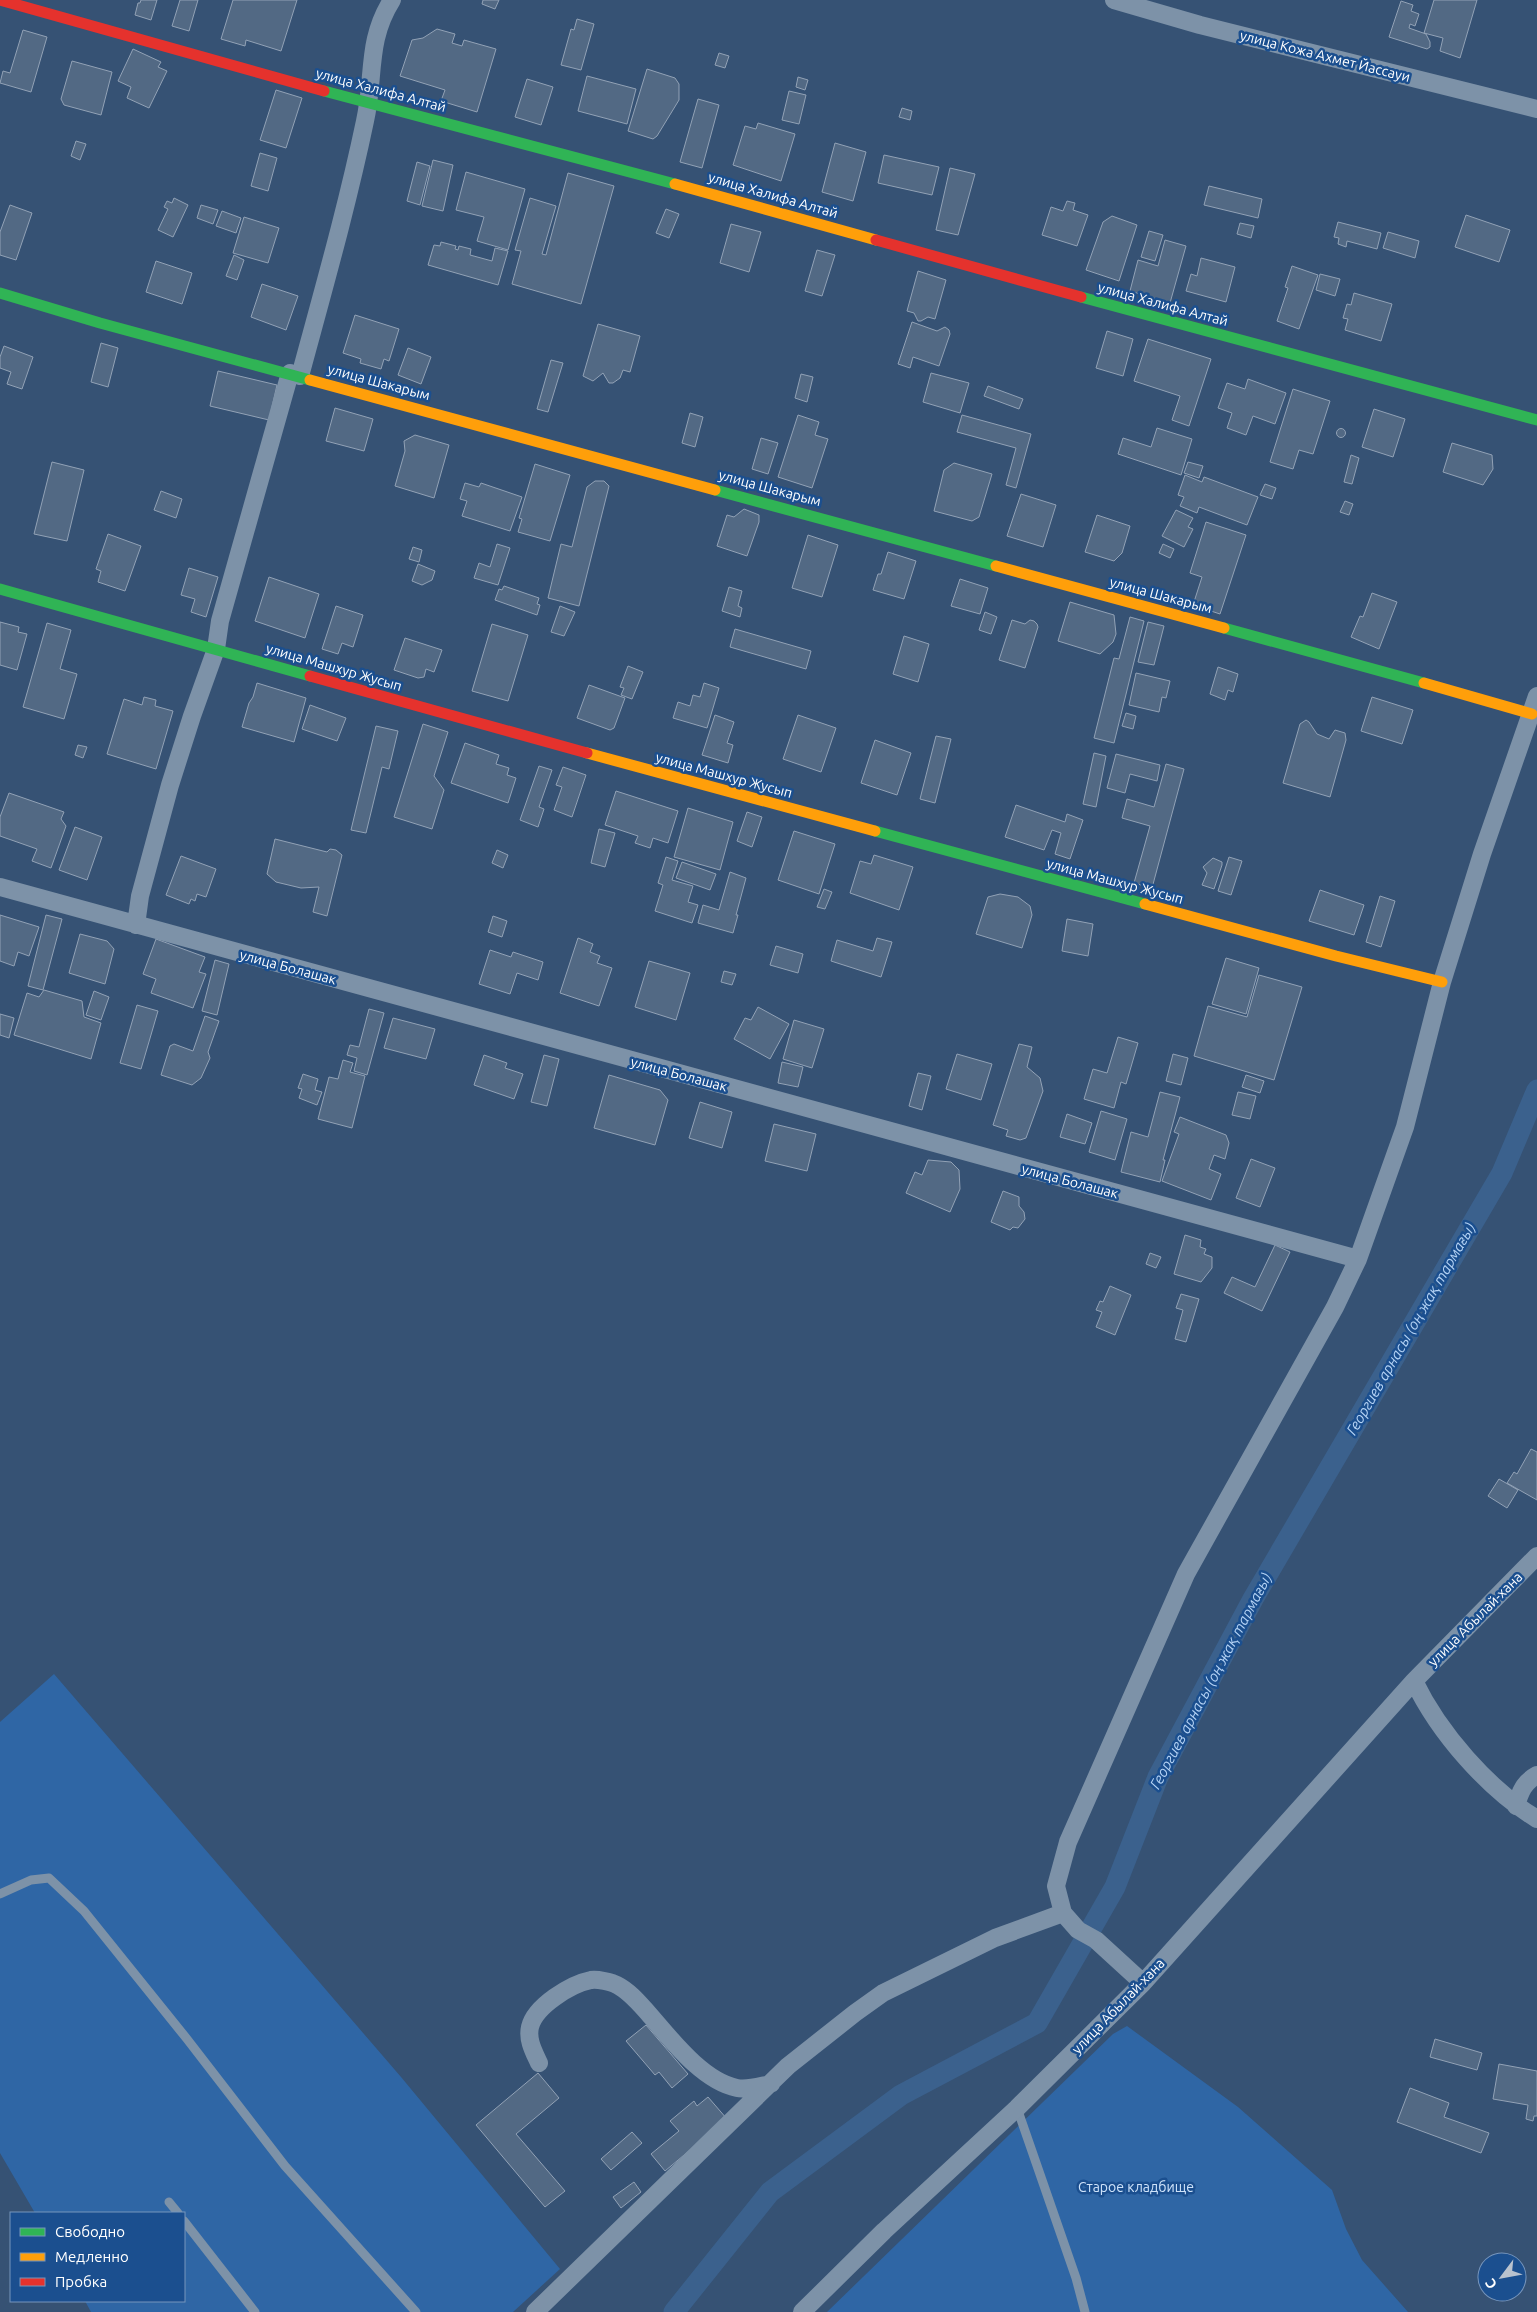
<svg xmlns="http://www.w3.org/2000/svg" width="1537" height="2312" font-family="Ubuntu,sans-serif">
<style>
.green{fill:#2f66a5}
.lines{fill:none;stroke-linecap:round;stroke-linejoin:round}
.canal{stroke:#3b618d;stroke-width:21}
.building{fill:#526984;stroke:#92a2b6}
.lane{stroke:#7d92a8;stroke-width:9}
.street{stroke:#7d92a8;stroke-width:18}
.fast{stroke:#30b455;stroke-width:11}
.slow{stroke:#ff9f0a;stroke-width:11}
.jam{stroke:#e5322d;stroke-width:11}
.labels{text-anchor:middle;stroke-width:5;stroke-linejoin:round;paint-order:stroke}
.street-label{font-size:14px;fill:#fff;stroke:#1b4f8f}
.park-label{font-size:14px;fill:#cfe3fa;stroke:#1b4f8f}
.water-label{font-size:15px;font-style:italic;fill:#b5d3f5;stroke:#1b4f8f}
</style>
<rect width="100%" height="100%" fill="#365274"/>
<!-- green -->
<path class="green" d="M54 1674 401 2077 560 2269 513 2312H91L85 2301H184V2213H35L0 2153V1722Z
M1127 2026 1238 2107 1332 2190 1346 2229 1362 2260 1408 2312H827L1113 2034Z"/>
<g class="lines">
<!-- canal -->
<path class="canal" d="M674 2312 770 2192 901 2095 1037 2023 1115 1887 1158 1777 1253 1599 1502 1173 1537 1090"/>
</g>
<!-- building -->
<path class="building" d="M141 0H157L151 20 135 15 138 3H140Z
M180 0H198L189 31 172 26Z
M233 0H297L281 51 246 40 245 46 221 39Z
M483 0H499L495 9 482 4Z
M1434 0H1477L1460 58 1440 51 1443 38 1424 33Z
M1401 1 1413 5 1411 11 1419 14 1415 26 1410 24 1409 28 1426 34 1430 42V47L1427 49 1389 37Z
M577 19 594 24 581 70 561 65 571 29 574 30Z
M437 29 455 34 452 43 462 46 464 40 496 49 477 112 441 101 445 90 400 76 412 40 423 38Z
M23 30 47 37 31 92 0 83 3 71 10 73Z
M133 49 161 62 158 67 167 71 149 108 127 98 131 87 118 81Z
M719 53 729 56 725 68 715 65Z
M72 61 112 72 101 115 64 105 61 99Z
M647 69 675 78 679 84V100L657 136 653 139 628 131Z
M587 76 636 89 627 124 578 111Z
M798 77 808 80 805 90 796 87Z
M527 79 553 87 541 125 515 117Z
M276 90 302 98 286 148 260 140Z
M789 91 806 95 799 124 782 120Z
M698 99 719 105 702 168 680 162Z
M902 108 912 111 910 120 899 117Z
M758 123 795 134 781 181 733 165 745 126 756 129Z
M76 141 86 144 80 160 71 156Z
M835 143 866 152 853 201 822 192Z
M260 153 277 158 268 191 251 186Z
M884 155 939 167 932 195 878 183Z
M433 160 453 165 443 211 422 206Z
M417 162 430 166 420 205 407 201Z
M950 168 975 174 958 235 936 230Z
M466 172 525 189 508 250 477 241 484 217 456 210Z
M568 173 614 186 581 304 512 284 521 251 515 250 530 198 556 206 542 254 546 255Z
M1209 186 1262 199 1258 218 1204 205Z
M174 198 188 205 173 237 158 230 168 209 164 207 167 201 172 203Z
M1067 201 1075 203 1073 210 1088 215 1077 246 1042 235 1051 207 1063 211Z
M10 205 32 213 16 260 0 255V232Z
M201 205 218 210 213 224 197 218Z
M666 209 679 214 669 238 656 233Z
M222 211 241 218 236 233 216 226Z
M1466 215 1510 230 1499 262 1455 247Z
M1112 216 1137 225 1119 281 1086 270 1103 222Z
M244 217 279 228 268 263 233 253Z
M1338 222 1381 233 1377 249 1347 241 1346 247 1338 244 1339 238 1334 237Z
M1240 223 1254 226 1251 238 1237 234Z
M731 224 761 232 749 272 720 263Z
M1149 231 1163 235 1155 261 1141 257Z
M1388 232 1419 241 1415 258 1383 248Z
M1165 240 1186 246 1170 303 1130 291 1138 260 1158 266Z
M441 242 456 246 455 249 458 250 459 246 471 249 470 255 492 261 495 248 508 251 498 285 428 265 434 245 440 246Z
M817 250 835 255 822 296 805 291Z
M234 255 244 260 237 280 226 276Z
M1201 258 1235 267 1226 302 1186 291 1191 274 1197 276Z
M156 261 192 273 182 304 146 292Z
M1292 266 1318 275 1299 329 1277 321 1288 288 1285 287Z
M918 271 946 280 935 319 928 317 921 321H918L914 313 907 311Z
M1320 274 1340 279 1335 296 1316 290Z
M262 284 298 296 286 330 251 317Z
M1354 293 1392 304 1381 341 1345 330 1348 319 1343 318 1347 304 1351 305Z
M355 315 399 329 389 361 384 359 381 369 360 363 361 359 343 353Z
M912 322 937 331 945 327 949 330 950 334 939 366 913 357 910 368 898 364Z
M598 324 640 336 630 372 623 370 620 378 613 383H609L603 373 593 381 583 376Z
M1107 331 1133 339 1123 376 1096 368Z
M1148 339 1211 359 1189 426 1172 420 1180 396 1134 381Z
M101 343 118 348 108 387 91 382Z
M4 346 33 357 22 389 7 384 11 372 0 368V357Z
M408 348 431 357 421 384 398 375Z
M551 360 563 363 548 412 537 409Z
M218 371 277 385 269 420 210 406Z
M931 373 969 383 960 413 923 402Z
M801 374 813 377 807 402 795 398Z
M1248 379 1286 393 1275 424 1253 416 1246 435 1227 428 1232 413 1218 408 1227 383 1245 389Z
M988 386 1023 399 1019 409 984 396Z
M1293 389 1330 401 1313 454 1299 450 1293 469 1270 462Z
M335 408 373 419 364 451 326 441Z
M1374 409 1405 419 1393 457 1362 447Z
M690 413 703 417 695 447 682 443Z
M798 415 819 422 815 435 828 439 812 488 778 477Z
M962 415 1031 434 1016 488 1006 485 1016 448 957 432Z
M1157 428 1192 439 1181 475 1118 454 1123 438 1151 447Z
M1336.5 433a4.5 4.5 0 1 1 9 0a4.5 4.5 0 1 1-9 0Z
M415 435 449 445 434 498 395 486 405 451 404 441Z
M761 438 778 443 768 474 752 469Z
M1452 443 1492 455 1493 469 1483 485 1443 472Z
M1351 455 1359 458 1352 484 1344 482Z
M52 462 84 470 67 541 34 534Z
M1188 462 1203 466 1199 478 1184 473Z
M954 463 992 474 979 517 972 521 934 511 944 470Z
M535 464 570 475 550 541 518 532 522 519 519 518Z
M1185 475 1202 482 1204 477 1258 497 1247 525 1199 507 1197 513 1180 506 1184 497 1178 495Z
M595 481H604L609 486 579 606 548 598 561 544 572 547 587 487Z
M465 483 479 487 481 483 522 497 510 531 462 516 467 501 460 499Z
M1265 484 1276 488 1272 499 1260 495Z
M161 491 182 499 176 518 154 510Z
M1021 494 1056 505 1043 547 1007 536Z
M1345 501 1353 504 1349 515 1340 512Z
M744 509 759 515V522L747 556 717 546 727 515 734 517Z
M1176 510 1193 518 1188 527 1193 529 1184 547 1162 536Z
M1097 515 1130 526 1122 553 1114 561 1085 552Z
M1206 522 1246 535 1220 614 1193 605 1202 577 1190 573Z
M108 534 141 546 125 591 98 582 101 571 96 569Z
M808 535 838 545 822 597 792 588Z
M497 544 510 548 498 585 474 578 479 563 490 567Z
M1163 544 1174 549 1170 558 1159 553Z
M413 547 422 550 419 562 409 559Z
M888 552 916 561 904 599 873 590 878 574H881Z
M418 564 435 571 432 580 422 585 412 581Z
M189 568 218 577 206 617 191 612 195 599 181 595Z
M269 577 319 594 305 638 255 621Z
M960 579 988 588 980 614 951 606Z
M504 586 539 598 537 604 540 605 537 615 495 600 499 589 502 590Z
M729 587 742 591 738 606 742 608 740 617 722 611Z
M1372 593 1397 602 1379 649 1351 637 1360 616 1363 617Z
M1070 602 1114 615 1116 634 1113 642 1100 654 1058 641Z
M336 606 363 615 353 647 342 643 338 654 322 649Z
M560 606 575 612 564 636 551 632Z
M985 612 997 617 991 634 979 630Z
M1130 617 1144 621 1114 743 1094 738 1114 658 1119 659Z
M1012 620 1025 624 1030 620 1034 621 1037 624 1038 627 1025 668 999 660Z
M0 622 19 627 18 632 27 634 17 670 0 665Z
M1148 622 1164 626 1154 665 1138 662Z
M47 623 71 630 60 669 77 674 64 719 23 707Z
M492 624 528 635 508 701 472 691Z
M735 629 811 651 806 669 730 647Z
M904 636 929 644 918 682 893 674Z
M405 638 442 650 434 672 426 669 424 677 418 678 394 670Z
M628 666 643 672 632 699 621 695 624 688 620 687Z
M1218 667 1238 674 1233 692 1228 690 1225 700 1210 694Z
M1136 673 1170 681 1166 698 1162 697 1159 712 1129 705Z
M257 683 306 698 294 742 242 727 249 703 253 697Z
M704 683 719 688 707 728 673 718 678 702 690 706 693 695 700 697Z
M589 685 625 698 614 728 610 730 577 718Z
M144 697 156 700 155 706 173 711 156 769 107 754 124 699 142 705Z
M1372 697 1413 710 1402 744 1361 731Z
M310 705 346 718 337 741 302 729Z
M1126 713 1136 716 1133 729 1122 726Z
M715 715 734 722 727 743 733 745 728 763 702 755Z
M798 715 836 728 821 772 783 759Z
M1306 720 1309 722 1317 734 1329 739 1335 730 1345 733 1346 740 1330 797 1283 783 1300 724Z
M423 724 448 732 434 776 444 790 432 829 394 817Z
M376 726 398 731 389 769 382 767 366 833 351 830Z
M936 736 951 739 935 803 920 799Z
M875 740 911 753 897 795 861 783Z
M465 743 499 755 496 764 509 768 507 775 516 778 508 803 451 783Z
M78 745 87 747 83 758 75 755Z
M1094 753 1106 756 1096 807 1083 804Z
M1116 754 1160 765 1157 781 1130 774 1125 793 1107 788Z
M1166 764 1184 769 1152 888 1134 883 1150 826 1122 818 1127 799 1154 807Z
M539 766 552 770 539 807 544 809 538 827 520 820Z
M563 767 586 775 572 817 554 810 562 787 556 785Z
M616 791 678 811 668 843 653 838 650 848 635 843 638 836 605 825Z
M9 793 64 812 61 819 66 826 51 868 32 861 37 849 0 836V817Z
M1016 805 1065 822 1067 814 1083 820 1070 859 1055 854 1061 833 1052 830 1044 850 1005 837Z
M688 808 733 822 720 870 674 857Z
M747 812 762 817 752 847 737 841Z
M75 827 102 837 87 880 59 870Z
M599 829 615 833 605 867 591 863Z
M794 831 835 844 819 894 778 880Z
M275 839 327 852 330 849 336 850 342 855 327 916 313 912 319 887 301 888 276 882 267 874Z
M497 850 508 855 503 868 492 863Z
M874 855 913 867 899 910 850 893 860 861 871 864Z
M181 856 216 869 206 897 197 894 195 901 191 899 189 904 166 895Z
M666 857 678 861 672 880 693 886 688 902 698 905 692 923 655 911 663 885 658 883Z
M1229 857 1242 861 1231 895 1218 891Z
M1213 858 1222 862V865L1214 889 1202 885 1207 873 1203 867Z
M682 862 716 874 710 890 676 878Z
M730 872 746 878 736 915H738L733 933 698 923 703 905 719 910Z
M824 889 832 892 825 909 817 907Z
M1320 890 1364 905 1354 935 1309 921Z
M1000 894 1018 897 1030 906 1032 915 1022 948 976 934 988 897Z
M1380 896 1395 901 1381 947 1366 942Z
M0 915 39 927 29 956 18 952 14 966 0 961Z
M46 915 62 919 43 990 28 986Z
M493 916 507 921 502 937 488 932Z
M1067 919 1093 924 1088 956 1062 951Z
M80 934 107 941 114 949 105 984 69 973Z
M578 938 593 944 590 952 600 956 597 963 612 968 599 1006 560 993Z
M877 938 892 942 881 977 831 961 837 940 873 951Z
M156 939 205 957 199 972 206 974 193 1008 151 993 156 979 143 974Z
M776 946 803 954 798 973 770 965Z
M490 950 511 957 513 952 543 962 538 980 517 973 510 994 479 984Z
M1226 958 1259 968 1246 1014 1212 1004Z
M215 960 229 964 217 1015 202 1011Z
M649 961 690 973 676 1020 635 1007Z
M724 971 736 974 732 985 721 982Z
M1259 975 1302 987 1274 1080 1194 1056 1208 1006 1247 1017Z
M44 990 82 1001 84 1017 101 1023 91 1059 14 1035 27 993 39 997Z
M94 991 109 997 101 1020 86 1015Z
M137 1005 158 1011 141 1069 120 1063Z
M758 1007 789 1024 770 1059 734 1039 745 1018 751 1020Z
M369 1009 384 1013 367 1075 354 1071 357 1058 347 1055 350 1045 359 1047Z
M0 1014 14 1018 9 1038 0 1035Z
M205 1016 219 1021 208 1052 210 1058 201 1078 192 1085 161 1075 170 1046 174 1044 193 1051Z
M393 1018 435 1029 426 1059 384 1048Z
M794 1020 824 1029 812 1068 783 1059Z
M1118 1037 1138 1043 1126 1084 1121 1082 1114 1108 1084 1099 1093 1069 1107 1073Z
M1019 1044 1032 1047 1027 1067 1040 1078 1043 1091 1026 1138 1020 1140 1006 1136 1008 1130 993 1125Z
M957 1054 992 1064 981 1100 946 1089Z
M1173 1054 1188 1058 1181 1085 1166 1081Z
M484 1055 507 1063 505 1068 523 1074 514 1099 474 1085Z
M544 1055 559 1059 547 1106 531 1102Z
M343 1060 353 1063 350 1072 365 1076 352 1128 318 1119 329 1077 338 1079Z
M782 1062 803 1067 798 1087 778 1083Z
M918 1073 931 1076 922 1110 909 1106Z
M303 1074 318 1079 315 1090 322 1092 317 1105 299 1098 302 1089 298 1088Z
M609 1075 660 1090 668 1100 655 1145 594 1128Z
M1246 1075 1264 1081 1260 1093 1242 1087Z
M1160 1092 1180 1097 1163 1160H1165L1160 1182 1121 1172 1131 1132 1148 1137Z
M1238 1092 1256 1096 1250 1119 1232 1115Z
M700 1102 732 1112 722 1148 689 1138Z
M1101 1111 1127 1119 1115 1160 1089 1152Z
M1067 1114 1092 1123 1085 1144 1060 1137Z
M1180 1117 1226 1135 1229 1143 1225 1159 1214 1155 1209 1169 1221 1174 1211 1200 1162 1181 1179 1134 1174 1132Z
M774 1124 816 1134 807 1171 765 1161Z
M1251 1159 1275 1168 1260 1207 1236 1198Z
M928 1160 951 1162 959 1170 960 1189 950 1212 906 1193 915 1172 922 1175Z
M1003 1191 1019 1197V1206L1024 1212 1025 1219 1018 1228 1013 1227 1010 1230 991 1222Z
M1185 1235 1201 1240 1200 1247 1206 1249 1204 1254 1212 1257V1268L1201 1282 1174 1274Z
M1275 1245 1290 1252 1262 1311 1224 1293 1232 1277 1255 1287Z
M1150 1253 1161 1257 1156 1268 1146 1264Z
M1110 1286 1131 1295 1115 1335 1096 1327 1102 1312 1096 1310 1100 1301 1103 1302Z
M1181 1294 1199 1299 1186 1342 1175 1339 1183 1310 1176 1308Z
M1531 1449 1537 1452V1500L1507 1483 1514 1472 1517 1474Z
M1499 1479 1518 1490 1507 1508 1488 1496Z
M646 2025 688 2074 672 2088 659 2072 655 2075 626 2041Z
M1435 2039 1482 2053 1477 2070 1430 2057Z
M1499 2064 1537 2071V2116H1534L1533 2121 1526 2119 1528 2105 1493 2099Z
M538 2073 559 2098 516 2134 565 2191 545 2207 476 2125Z
M1410 2088 1449 2103 1444 2117 1489 2133 1481 2153 1397 2122Z
M708 2097 727 2119 665 2171 651 2154 679 2131 670 2121 694 2101 697 2106Z
M632 2132 642 2143 611 2170 601 2159Z
M634 2182 641 2192 621 2208 613 2197Z"/>
<g class="lines">
<!-- lane -->
<path class="lane" d="M0 1894 31 1880 49 1878 84 1911 187 2039 285 2166 416 2312
M1017 2108 1076 2278 1085 2312
M169 2202 178 2213
M184 2221 255 2312"/>
<!-- street -->
<path class="street" d="M1114 0 1200 25 1537 109
M300 376C323 291 347 207 365 121 375 77 366 41 392 0
M0 887 1358 1259
M136 925 140 896 170 785 192 716 216 649 220 621 290 373
M1414 1681C1439 1733 1488 1789 1537 1819
M1516 1806C1520 1792 1524 1782 1537 1775
M1143 1983 1096 1940 1078 1930 1063 1913 1056 1886 1068 1842 1186 1574 1335 1307 1358 1259 1405 1127 1442 982 1482 854 1537 696
M539 2063C534 2052 527 2040 530 2027 535 2006 571 1984 591 1980 597 1979 612 1982 617 1985 629 1991 639 2003 648 2013 670 2038 702 2081 737 2088 748 2090 760 2086 771 2084
M535 2312 788 2066 855 2013 883 1993 995 1938 1063 1913
M802 2312 884 2231 1017 2108 1143 1983 1414 1681 1537 1556"/>
<!-- fast -->
<path class="fast" d="M324 91 675 184
M0 293 100 323 310 380
M1081 297 1537 420
M715 490 996 566
M0 589 310 676
M1224 628 1424 683
M875 831 1145 904"/>
<!-- slow -->
<path class="slow" d="M675 184 876 240
M310 380 715 490
M996 566 1224 628
M1424 683 1532 714
M587 753 875 831
M1145 904 1336 956 1442 982"/>
<!-- jam -->
<path class="jam" d="M0 0 324 91
M876 240 1081 297
M310 676 587 753"/>
</g>
<g class="labels">
<!-- street labels -->
<g class="street-label">
<text transform="translate(1325 56) rotate(14)" y="5">улица Кожа Ахмет Йассауи</text>
<text transform="translate(381 90) rotate(15)" y="5">улица Халифа Алтай</text>
<text transform="translate(773 195) rotate(16)" y="5">улица Халифа Алтай</text>
<text transform="translate(1163 304) rotate(15)" y="5">улица Халифа Алтай</text>
<text transform="translate(379 382) rotate(15)" y="5">улица Шакарым</text>
<text transform="translate(770 488) rotate(15)" y="5">улица Шакарым</text>
<text transform="translate(1161 595) rotate(15)" y="5">улица Шакарым</text>
<text transform="translate(334 667) rotate(16)" y="5">улица Машхур Жусып</text>
<text transform="translate(724 775) rotate(15)" y="5">улица Машхур Жусып</text>
<text transform="translate(1115 881) rotate(15)" y="5">улица Машхур Жусып</text>
<text transform="translate(288 967) rotate(15)" y="5">улица Болашак</text>
<text transform="translate(679 1074) rotate(15)" y="5">улица Болашак</text>
<text transform="translate(1070 1181) rotate(15)" y="5">улица Болашак</text>
<text transform="translate(1475 1619) rotate(-45)" y="5">улица Абылай-хана</text>
<text transform="translate(1118 2006) rotate(-46)" y="5">улица Абылай-хана</text>
</g>
<!-- park labels -->
<g class="park-label">
<text x="1136" y="2192">Старое кладбище</text>
</g>
<!-- water labels -->
<g class="water-label">
<text transform="translate(1411 1329) rotate(-60)" y="5">Георгиев арнасы (оң жақ тармағы)</text>
<text transform="translate(1211 1681) rotate(-62)" y="5">Георгиев арнасы (оң жақ тармағы)</text>
</g>
</g>
<!-- legend -->
<rect x="10" y="2212" width="175" height="90" fill="#1b4f8f" stroke="#7695bc"/>
<rect x="20" y="2228" width="25" height="8" fill="#30b455" stroke="#7695bc"/>
<text x="55" y="2237" font-size="15" fill="#ffffff">Свободно</text>
<rect x="20" y="2253" width="25" height="8" fill="#ff9f0a" stroke="#7695bc"/>
<text x="55" y="2262" font-size="15" fill="#ffffff">Медленно</text>
<rect x="20" y="2278" width="25" height="8" fill="#e5322d" stroke="#7695bc"/>
<text x="55" y="2287" font-size="15" fill="#ffffff">Пробка</text>
<!-- north arrow -->
<g transform="translate(1502 2277) rotate(238)"><circle r="24" fill="#1b4f8f" stroke="#7695bc"/>
<path d="M0-4L9 19L0 12L-9 19Z" fill="#b9c2ce"/>
<text y="-8" font-size="14" font-weight="bold" text-anchor="middle" fill="#ffffff">С</text>
</g>
</svg>
